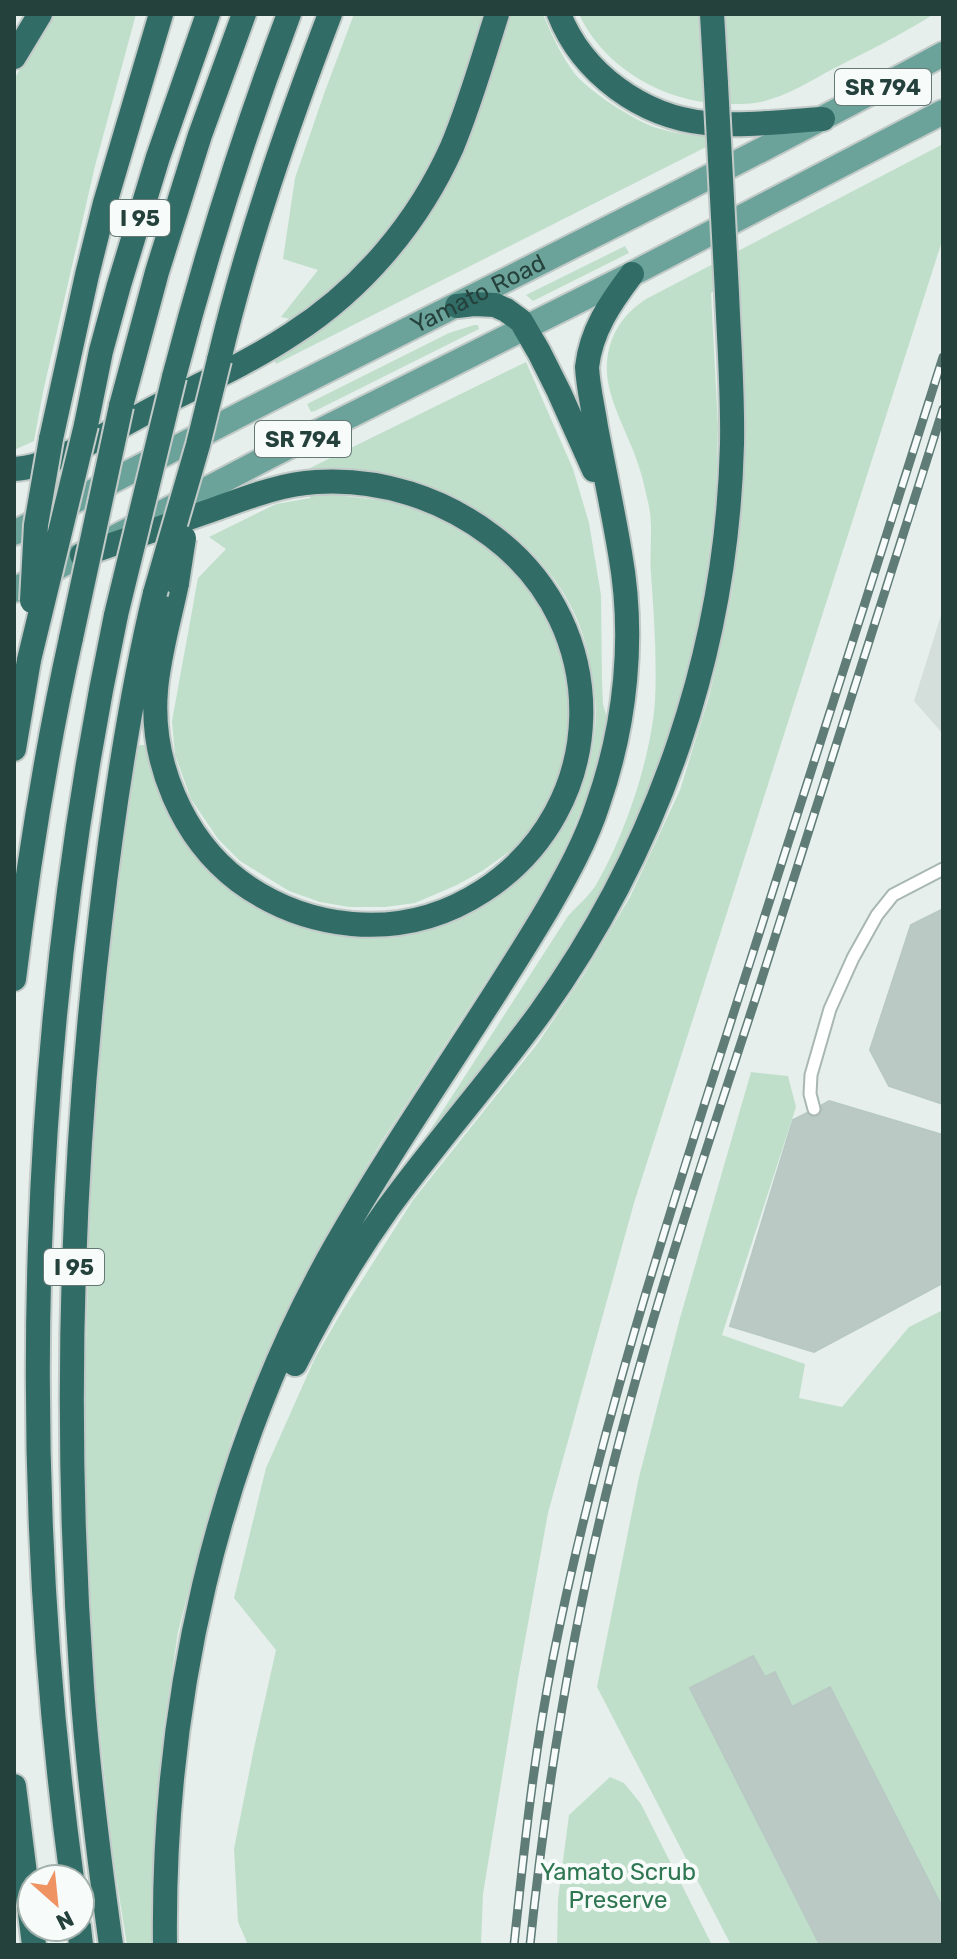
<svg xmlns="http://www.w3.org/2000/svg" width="957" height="1959" font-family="Rubik,sans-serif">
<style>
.built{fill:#d4dedb}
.green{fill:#c0dfcb}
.building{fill:#bbc9c5;stroke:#b8c8c3;stroke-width:2}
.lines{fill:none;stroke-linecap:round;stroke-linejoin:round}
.service-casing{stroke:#a8b7b4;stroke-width:15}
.primary-casing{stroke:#c2cac8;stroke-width:28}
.motorway-casing{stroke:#c2cac8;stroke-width:28}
.service{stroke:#fff;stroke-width:11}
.primary{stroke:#6ba39a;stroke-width:24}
.motorway{stroke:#316d66;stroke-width:24}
.rail-casing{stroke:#607c77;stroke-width:9}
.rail{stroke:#f7fbf9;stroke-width:6;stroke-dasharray:18;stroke-linecap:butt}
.motorway-bridge-casing{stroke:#c2cac8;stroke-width:28;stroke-linecap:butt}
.motorway-bridge{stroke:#316d66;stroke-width:24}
.labels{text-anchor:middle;stroke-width:8;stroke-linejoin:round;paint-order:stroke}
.shield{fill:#f7fbf9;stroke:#647975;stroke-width:2}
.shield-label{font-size:22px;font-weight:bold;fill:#25413c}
.street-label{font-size:24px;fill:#25413c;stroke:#f7fbf9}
.park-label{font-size:24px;fill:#2f7752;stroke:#f7fbf9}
</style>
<rect width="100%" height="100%" fill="#e6efec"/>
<!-- built -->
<path class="built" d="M943 609V734L914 701Z"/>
<!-- green -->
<path class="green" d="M55 14H136L95 166 43 392 34 441 14 450V79Z
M354 14H486C476 45 467 78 455 108 432 165 397 225 354 269 335 288 312 303 290 319L281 317 318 270 283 259 295 178 325 91Z
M509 14H543C551 34 562 57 575 74 590 92 635 121 657 128 679 135 701 136 724 138L276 364 274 358 330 323 364 293 405 248 434 203 472 127Z
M579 14H699L704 85 729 74 725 14H934C901 35 866 52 831 70 812 80 792 93 771 99 758 104 742 104 728 104 668 104 605 70 579 14Z
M943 144V238L634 1203 548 1513 518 1679 483 1894 481 1945H248L238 1922 234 1849 254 1748 276 1650 234 1598 266 1468 315 1358 341 1313 413 1200 538 1043 584 974 630 897 680 790 710 693 732 592 743 478 744 410 740 279 711 293 718 426 716 501 702 609 676 723 643 806 601 891 549 980 496 1050 442 1127 422 1151 418 1149 568 916C577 906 589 896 596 885 625 835 651 758 655 701 657 659 654 616 651 574 649 550 654 526 648 502 645 490 643 478 639 467 630 436 604 396 607 363 609 335 623 314 646 299Z
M625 246 629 253 533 301 526 295Z
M474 325H478L479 329 315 411 311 412 307 404 449 333Z
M526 362 573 469 589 523 601 595 602 681 603 704 607 718 593 781 570 837 550 879 524 923 380 1144 316 1254 255 1380 233 1436 197 1558 178 1632 163 1732 151 1900 152 1945H127L112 1851 96 1696 88 1578 84 1430 92 1120 117 861 136 745H149C151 758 153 773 157 786 189 880 284 941 382 938 433 937 481 911 518 878 526 872 534 866 541 858 576 819 594 767 596 714 596 694 591 674 588 654 575 590 524 532 465 506 451 500 432 499 417 495 382 488 346 481 311 473L310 468Z
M311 492 387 501 430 513 492 551 513 570 540 607 553 630 567 677 570 704 569 744 555 789 534 830 519 845 482 871 457 885 415 903 385 907H349L320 902 289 891 240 861 218 839 191 799 175 755 172 721 198 578 226 549 209 537 276 504 310 498Z
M751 1072 788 1076 796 1107 722 1335 805 1364 799 1398 842 1407 909 1327 943 1310V1945H731L597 1687 639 1477 680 1318Z
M610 1777 624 1783 641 1804 712 1945H557L558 1899 569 1815Z"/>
<!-- building -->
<path class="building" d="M943 909V1104L889 1086 870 1050 911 925Z
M829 1101 943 1135V1283L814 1352 730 1326 793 1120 807 1113 811 1117H817L822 1112V1105Z
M753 1656 765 1677 775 1672 792 1707 830 1687 943 1909V1945H820L690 1688Z"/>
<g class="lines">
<!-- service casing -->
<g class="service-casing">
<path id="service" d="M814 1109 810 1094 811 1075 830 1009 853 958 877 915 893 895 943 869"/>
</g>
<!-- primary casing -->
<g class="primary-casing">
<g id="primary">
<path id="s1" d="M14 533C92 492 171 450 249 410 481 291 714 178 943 54"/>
<path d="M14 590 272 455 632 274 943 112"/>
</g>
</g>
<!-- motorway casing -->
<g class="motorway-casing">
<path id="motorway" d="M559 14C582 73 642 117 706 123 742 127 786 121 823 119
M712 14 716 84
M14 57 40 14
M457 306 474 304 495 305 506 310 521 321 539 352 559 392 594 470
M219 360C247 242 287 127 330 14
M174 377C206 254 244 133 289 14
M121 406 157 272 200 135 244 14
M86 425 101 351 119 285 158 157 208 14
M51 439 87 275 105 203 161 14
M14 469C56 467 119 426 158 406 203 383 250 362 292 334 362 289 418 223 452 147 470 104 483 58 497 14
M82 555C125 540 169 525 212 510 246 498 280 484 316 482 380 478 442 498 492 536 614 627 611 808 483 891 443 917 399 928 352 924 310 920 273 906 239 881 182 838 150 761 156 690 159 654 170 618 177 583
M14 749 29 660
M14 979C28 865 46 751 71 638
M295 1364C322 1310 353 1257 388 1208 437 1141 492 1079 540 1013 660 846 727 649 732 444 733 394 729 343 727 293
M14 1786 34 1945
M72 1879C15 1461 29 1029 116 615
M79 1927 81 1945
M111 1945C99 1859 88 1773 82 1687 64 1433 70 1176 100 923 113 812 129 701 155 593
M165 1945C162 1705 216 1457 335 1247 401 1131 480 1023 548 908 567 875 586 841 598 804 626 724 635 636 620 553 613 511 604 469 596 427 593 407 588 387 587 367 591 331 610 303 632 274"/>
</g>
<!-- service -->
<use href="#service" class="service"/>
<!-- primary -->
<use href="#primary" class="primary"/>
<!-- motorway -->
<use href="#motorway" class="motorway"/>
<!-- rail casing -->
<g class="rail-casing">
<path id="rail" d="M514 1945C524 1849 534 1753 553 1658 600 1422 676 1193 749 965 814 762 879 560 943 357
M530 1945C545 1801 567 1659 600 1519 641 1342 700 1169 756 997 818 801 881 605 943 409"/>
</g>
<!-- rail -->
<use href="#rail" class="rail"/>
<!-- motorway-bridge casing -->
<g class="motorway-bridge-casing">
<path id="motorway-bridge" d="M716 84 727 293
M177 583 184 538
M155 593 198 445 219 360
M32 601 36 525 51 439
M116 615 174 377
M71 638 121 406
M29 660 86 425"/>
</g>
<!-- motorway-bridge -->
<use href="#motorway-bridge" class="motorway-bridge"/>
</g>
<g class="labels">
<!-- shield labels -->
<g class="shield">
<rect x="835" y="69" width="96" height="36" rx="6"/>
<rect x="110" y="200" width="60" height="36" rx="6"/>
<rect x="255" y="421" width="96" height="36" rx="6"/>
<rect x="44" y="1249" width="60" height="36" rx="6"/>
</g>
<g class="shield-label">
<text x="883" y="95">SR 794</text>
<text x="140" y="226">I 95</text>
<text x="303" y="447">SR 794</text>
<text x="74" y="1275">I 95</text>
</g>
<!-- street labels -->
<g class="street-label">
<text dy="8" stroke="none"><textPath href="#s1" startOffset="522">Yamato Road</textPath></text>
</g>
<!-- park labels -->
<g class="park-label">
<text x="618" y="1880">Yamato Scrub<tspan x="618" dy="28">Preserve</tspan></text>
</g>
</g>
<!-- border -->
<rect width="957" height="1959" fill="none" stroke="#25413c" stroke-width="32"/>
<!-- north arrow -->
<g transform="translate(56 1903) rotate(153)"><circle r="38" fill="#f7fbf9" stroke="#a3b1ad" stroke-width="2"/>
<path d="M0-6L14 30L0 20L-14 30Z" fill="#f09363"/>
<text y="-12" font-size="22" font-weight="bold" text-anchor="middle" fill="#25413c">N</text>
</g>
</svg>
